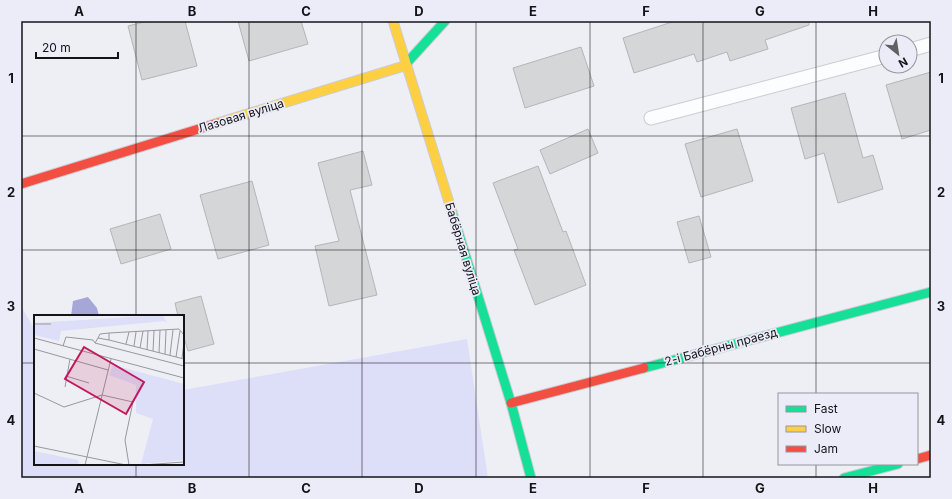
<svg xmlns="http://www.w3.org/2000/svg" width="952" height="499" font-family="Inter,sans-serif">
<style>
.green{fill:#dddef8}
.water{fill:#a7a6d8}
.building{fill:#d5d6d7;stroke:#b4b5b6}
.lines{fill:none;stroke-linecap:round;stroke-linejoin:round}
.lane-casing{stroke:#cbccd1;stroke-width:15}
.fast-casing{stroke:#cbccd1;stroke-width:11}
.slow-casing{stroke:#cbccd1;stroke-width:11}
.jam-casing{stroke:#cbccd1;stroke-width:11}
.lane{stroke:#fcfdfe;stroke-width:13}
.fast{stroke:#16e098;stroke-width:9}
.slow{stroke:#ffcf43;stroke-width:9}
.jam{stroke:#f24e42;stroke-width:9}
.grid{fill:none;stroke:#141418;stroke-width:1;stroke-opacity:0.55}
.labels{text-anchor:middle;stroke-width:3.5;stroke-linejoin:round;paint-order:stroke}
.street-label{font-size:12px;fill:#141418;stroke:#ebecf8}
.inset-road{fill:none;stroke:#97979d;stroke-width:1}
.view{fill:#c2185b;fill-opacity:0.15;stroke:#c2185b;stroke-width:2}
.inset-edge{fill:none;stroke:#141418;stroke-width:2}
.neatline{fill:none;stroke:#141418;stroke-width:1.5}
.grid-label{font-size:13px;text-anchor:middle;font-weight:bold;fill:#141418}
</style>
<rect width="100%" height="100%" fill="#eeeff5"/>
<!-- green -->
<path class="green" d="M21 306 35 330V464H183V390L467 339 488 478H21Z"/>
<!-- water -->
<path class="water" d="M88 297 97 308 99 316H71L73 301Z"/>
<!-- building -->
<path class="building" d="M148 21H185L197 66 142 80 128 26Z
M238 21H301L308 44 249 61Z
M675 21H809V25L765 40 768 49 730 61 727 52 697 62 694 54 634 73 623 38Z
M581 47 594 86 525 108 513 68Z
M931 72V130L902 139 886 85Z
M845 93 863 158 873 155 883 189 838 203 824 153 805 159 791 108Z
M588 129 598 153 550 174 540 150Z
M737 129 753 181 701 197 685 144Z
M363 151 372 185 350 190 377 295 329 306 315 246 339 241 318 163Z
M538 166 563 232 566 231 586 285 535 305 514 250 518 249 493 183Z
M252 181 269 245 218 259 200 195Z
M160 214 171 249 121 264 110 229Z
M699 216 711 257 689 263 677 222Z
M201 296 214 344 188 351 183 334V316H178L175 303Z"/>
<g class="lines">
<!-- lane casing -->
<g class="lane-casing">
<path id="lane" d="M910 50 931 44
M651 118 886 56"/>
</g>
<!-- fast casing -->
<g class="fast-casing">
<path id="fast" d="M404 66 445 21
M452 212 511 403 531 478
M644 368 931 292
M844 478 898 464"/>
</g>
<!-- slow casing -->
<g class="slow-casing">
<path id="slow" d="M393 21 452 212
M218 123 404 66"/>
</g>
<!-- jam casing -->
<g class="jam-casing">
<path id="jam" d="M21 184 218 123
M511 403 644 368
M917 459 931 455"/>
</g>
<!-- lane -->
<use href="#lane" class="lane"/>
<!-- fast -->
<use href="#fast" class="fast"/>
<!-- slow -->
<use href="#slow" class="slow"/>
<!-- jam -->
<use href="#jam" class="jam"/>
</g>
<!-- grid -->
<path class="grid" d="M136 21V316M249 21V478M362 21V478M476 21V478M590 21V478M703 21V478M816 21V394M21 136H931M21 250H931M21 363H35M183 363H931M136 464V478M816 464V478"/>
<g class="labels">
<!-- street labels -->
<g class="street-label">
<text transform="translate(241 116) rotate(-17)" y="4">Лазовая вуліца</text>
<text transform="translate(463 249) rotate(73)" y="4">Бабёрная вуліца</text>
<text transform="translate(721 347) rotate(-15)" y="4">2-і Бабёрны праезд</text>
</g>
</g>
<!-- overview -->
<g transform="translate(34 315)">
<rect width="150" height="150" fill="#eeeff5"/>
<path d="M129 0 133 8 130 6 27 16 25 26 0 20V8ZM79 50 150 69V145L107 149 119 104 102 98V70L75 60ZM0 136 44 145 45 150H0Z" fill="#dddef8"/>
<path class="inset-road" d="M0 9H17M150 20 145 14 75 18V25L150 44M0 23 150 63M64 23 66 19 75 18M61 28 64 23 75 25M92 29 95 17M29 31 32 22 59 25 61 28 150 51M100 31 102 17M106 33 109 16M0 34 74 55M113 35 114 16M119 36 120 16M125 38 126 15M131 39 132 15M136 40 139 15M142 42 146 16M148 43 150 28M32 61 55 68M31 72 36 44M0 78 30 92 68 80 99 87 91 125 95 150M0 131 92 150M51 150 77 44M108 150 150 147"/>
<path class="view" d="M50 32 110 67 92 99 31 64Z"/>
<rect width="150" height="150" class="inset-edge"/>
</g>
<!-- border -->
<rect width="952" height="499" fill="none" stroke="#ebecf8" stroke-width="44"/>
<!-- legend -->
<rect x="778" y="393" width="140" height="72" fill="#ebecf8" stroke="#95969e"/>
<rect x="786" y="406" width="20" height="6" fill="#16e098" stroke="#95969e"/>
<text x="814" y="413" font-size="12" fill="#141418">Fast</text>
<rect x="786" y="426" width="20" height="6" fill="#ffcf43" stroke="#95969e"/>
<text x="814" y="433" font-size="12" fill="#141418">Slow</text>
<rect x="786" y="446" width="20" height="6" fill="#f24e42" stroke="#95969e"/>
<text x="814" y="453" font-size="12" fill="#141418">Jam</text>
<!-- north arrow -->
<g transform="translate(898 54) rotate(150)"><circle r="19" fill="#ebecf8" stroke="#95969e"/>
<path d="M0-3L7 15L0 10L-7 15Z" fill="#606165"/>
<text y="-6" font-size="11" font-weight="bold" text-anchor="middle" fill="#141418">N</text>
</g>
<!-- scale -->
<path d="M36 52v6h82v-6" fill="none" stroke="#141418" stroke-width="2"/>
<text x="42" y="52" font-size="12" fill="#141418" stroke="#ebecf8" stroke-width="3" paint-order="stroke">20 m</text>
<rect x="22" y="22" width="908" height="455" class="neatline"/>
<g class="grid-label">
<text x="79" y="16">A</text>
<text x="192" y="16">B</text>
<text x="306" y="16">C</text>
<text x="419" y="16">D</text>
<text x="533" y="16">E</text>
<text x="646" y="16">F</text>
<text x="760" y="16">G</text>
<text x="873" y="16">H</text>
<text x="11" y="83">1</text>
<text x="941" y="83">1</text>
<text x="11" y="197">2</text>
<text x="941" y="197">2</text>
<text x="11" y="311">3</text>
<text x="941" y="311">3</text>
<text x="11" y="425">4</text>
<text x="941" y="425">4</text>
<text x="79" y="493">A</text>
<text x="192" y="493">B</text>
<text x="306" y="493">C</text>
<text x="419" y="493">D</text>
<text x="533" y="493">E</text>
<text x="646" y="493">F</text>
<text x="760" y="493">G</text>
<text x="873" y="493">H</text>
</g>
</svg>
